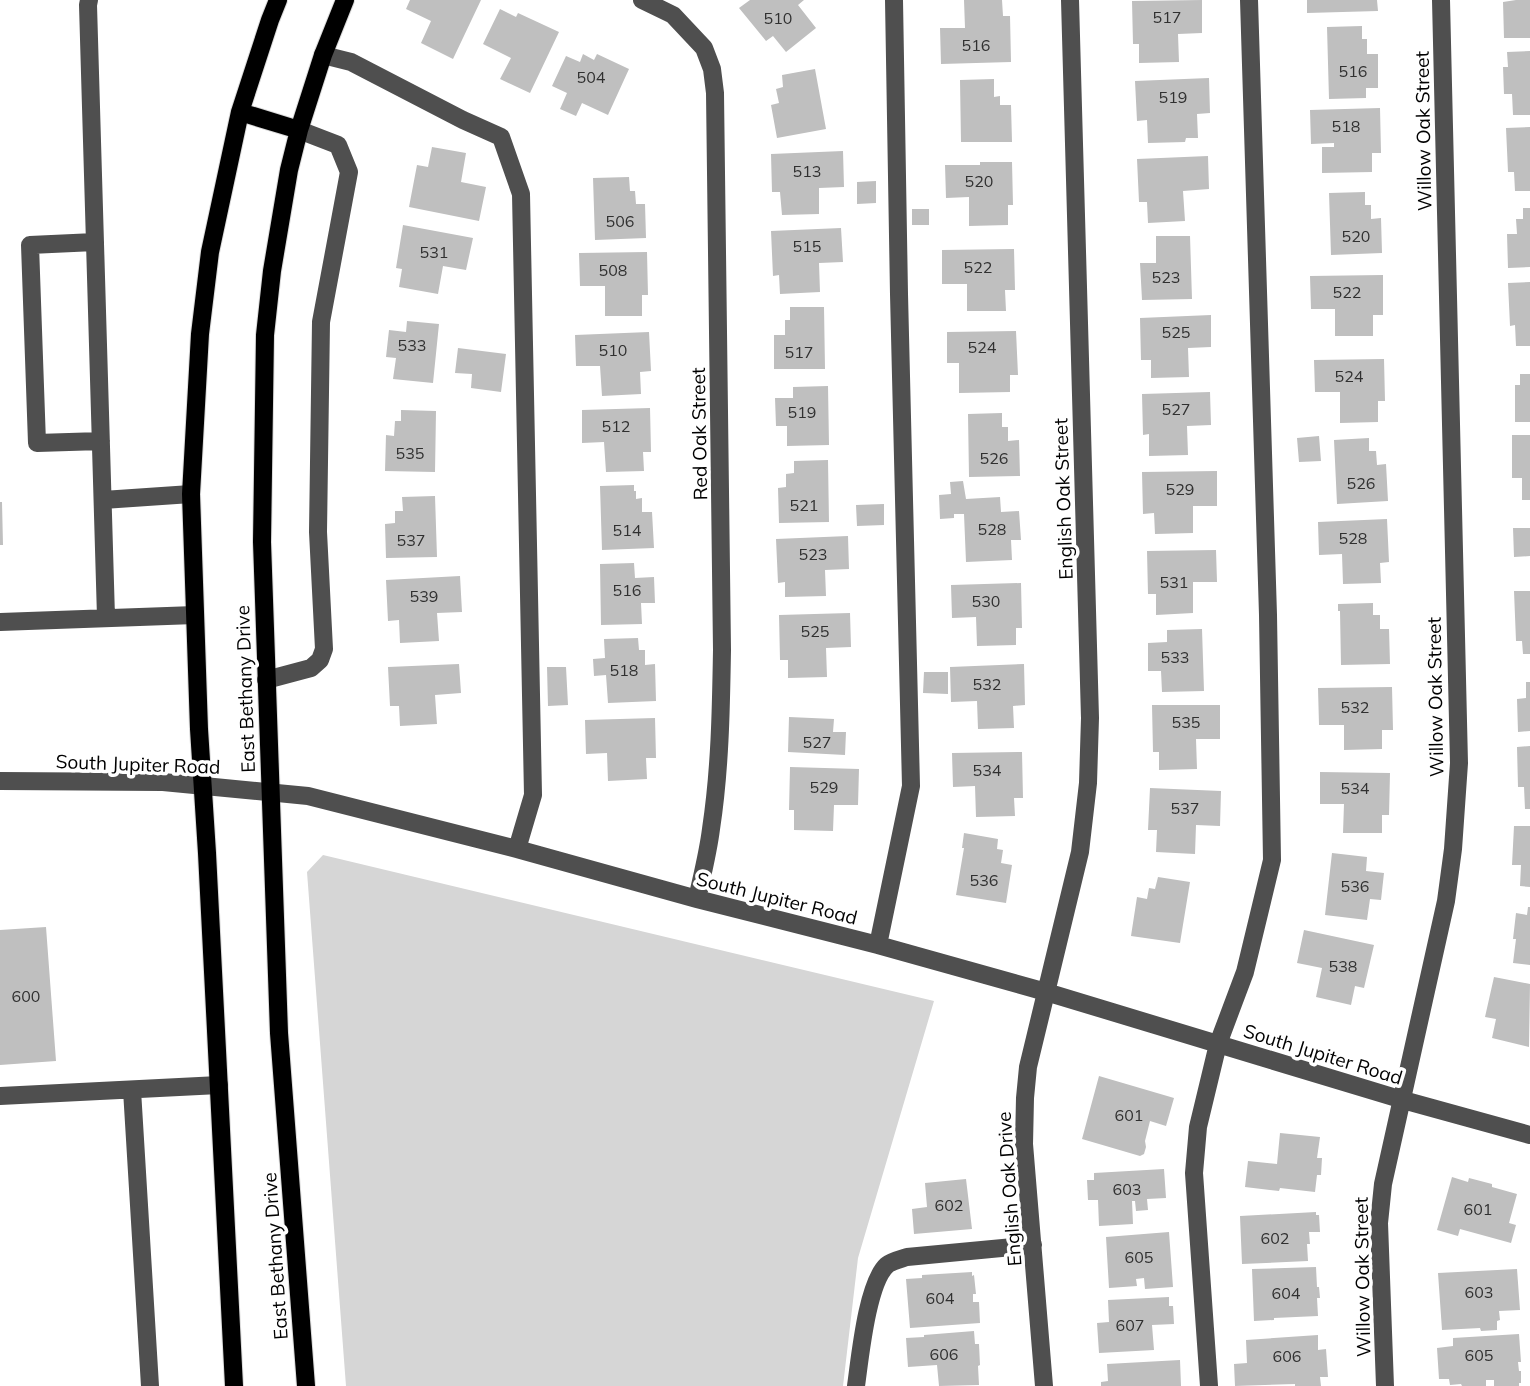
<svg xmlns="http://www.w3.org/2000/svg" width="1530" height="1386" font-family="Mulish,sans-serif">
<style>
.green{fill:#d6d6d6}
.building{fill:#bfbfbf}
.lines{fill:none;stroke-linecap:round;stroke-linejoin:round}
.major-casing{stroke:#dbdbdb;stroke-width:20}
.minor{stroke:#4f4f4f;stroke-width:18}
.major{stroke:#000;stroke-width:18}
.labels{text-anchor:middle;stroke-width:7;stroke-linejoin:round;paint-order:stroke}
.number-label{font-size:16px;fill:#303030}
.street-label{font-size:19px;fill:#000;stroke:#fff}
</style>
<rect width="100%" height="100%" fill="#fff"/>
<!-- green -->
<path class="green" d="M323 855 934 1001 858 1258 843 1386H346L307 872Z"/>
<!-- building -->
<path class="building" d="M410 0H481L453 59 421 43 431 21 406 9Z
M750 0H804L798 5 816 28 786 52 773 36 766 41 739 8Z
M964 0H1002L1003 16H1010L1011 62 941 64 940 28H965Z
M1202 0V33L1178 34 1179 62 1139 63V44H1133L1132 1Z
M1307 0H1377L1378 11 1307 13Z
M1516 0H1530V38H1504L1503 2Z
M500 9 516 17 518 13 559 32 530 93 500 79 511 58 483 44Z
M1362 26V39H1367V54H1378V88H1366V98L1329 99 1327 27Z
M1530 51V115H1513L1512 94H1504L1503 67H1508L1507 52Z
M583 54 594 60 597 54 629 69 608 115 582 103 576 116 560 109 567 93 552 86 566 56 580 62Z
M815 69 826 129 777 138 771 105 779 103 776 89 783 87 782 75Z
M1209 78 1210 113 1197 114 1198 138H1186L1185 142 1148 143 1147 120 1137 121 1135 81Z
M994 79V97L1000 96V105H1011L1012 142H961L960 80Z
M1380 108 1381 153H1372V172L1322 173V147H1334V143L1311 144 1310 110Z
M1530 127V191H1515L1514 172H1508L1506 128Z
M432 147 466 153 461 182 486 187 479 221 409 207 417 165 428 167Z
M843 151 844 187 819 188V214L782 215 780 192H772L771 154Z
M1208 156 1209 189 1183 191 1185 221 1148 223 1147 202H1139L1137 159Z
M980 162H1012L1013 205H1008V225L969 226V197L946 198 945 165H980Z
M629 177 630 191H635L636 204H645L646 238 595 240 593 178Z
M876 181V203L857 204V182Z
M1365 192V205H1371V219L1381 218 1382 253 1331 255 1329 193Z
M1523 208H1530V267L1508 268 1507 234H1517L1516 219H1523Z
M912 209H929V225H912Z
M403 225 473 238 466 270 443 266 438 294 399 287 402 269 396 268Z
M841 228 843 262 819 263 820 292 780 294 779 275 773 276 771 231Z
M1156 236H1190L1192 299 1142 300 1140 263H1156Z
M1014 249 1015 290H1005L1006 311H967V284H942V250Z
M647 252 648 295H642V316H605V286H580L579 253Z
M1383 275V315H1373V336H1335V309H1311L1310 276Z
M1530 282V346H1516L1515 325 1510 326 1508 283Z
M790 307H824L825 369H774V335H785V320H790Z
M1211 315V347L1188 348 1189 377 1151 378V360H1141L1140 318Z
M407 321 439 324 433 383 393 379 396 358 386 357 389 330 406 332Z
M1016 331 1018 375H1010V392L959 393V363H947V332Z
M649 332 651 371 640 372 641 394 602 396 600 366H576L575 335Z
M458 348 506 354 501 392 471 388 472 374 455 373Z
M1384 359 1385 401H1378V422L1340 423V392H1315L1314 360Z
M1520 374H1530V422H1515V385H1520Z
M828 386 829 445 787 446V426H776L775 398H793V387Z
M1210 392 1211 425 1187 426 1188 455 1149 456V434L1143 435 1142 394Z
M650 408 651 452H643L644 471 606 472 604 442 582 443V410Z
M401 410 436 411 435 472 385 471 386 435 394 436 395 421H401Z
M1002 413V427H1008V441L1019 440 1020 476 969 477 968 414Z
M1512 435H1530V500H1522V478H1512Z
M1319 436 1321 461 1299 462 1297 438Z
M1369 438V451H1376L1377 465 1386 464 1388 501 1337 504 1334 440Z
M828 460 829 522 779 523 778 488 786 487V474L794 473V461Z
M1217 471V506H1193V533L1155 534 1154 513 1143 514 1142 472Z
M963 481 966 499 1000 497 1001 512 1019 511 1021 540H1011L1012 560 966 562 964 514H954V518L940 519 939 495 951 494 950 482Z
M634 485V491H636V499L642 498V512H652L654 548 602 550 600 486Z
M435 496 437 557 386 558 385 524 395 523V511H403L402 497Z
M0 502H2L3 545H0Z
M884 504V525L857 526 856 505Z
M1387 519 1389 562 1380 563 1381 583 1343 584 1342 554 1319 555 1318 522Z
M1513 528H1530V556L1514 557Z
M848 536 849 569 825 570 826 596 785 597V582L778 583 776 539Z
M1216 550 1217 582H1193V613L1156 615V594H1148L1147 551Z
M634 563 635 578 654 577 655 603H641L642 624 601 625 600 564Z
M460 576 462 612 437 613 439 641 400 643 399 620 388 621 386 580Z
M1021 583 1022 628H1016V645L977 646 976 617 952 618 951 585Z
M1514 591H1530V654H1523L1522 641H1516Z
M1373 603V615H1380V629H1389L1390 664 1341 665 1340 611H1338V604Z
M850 613 851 647 826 648 827 677 788 678V660H780L779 615Z
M1202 629 1204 691 1162 692 1161 671H1148V643L1167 642V630Z
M638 638 639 650H645V665L655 664 656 701 608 703 606 675 594 676 593 659 605 658 604 639Z
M459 664 461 693 435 695 437 724 400 726 399 706H390L388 667Z
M1024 664 1025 705 1013 706 1014 728 978 729 977 701 951 702 950 667Z
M547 667H566L568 705 548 706Z
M924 672H948V694L923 693Z
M1526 682H1530V731L1518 732 1517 699 1526 698Z
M1392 687 1393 730H1382V749L1344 750V725H1319L1318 688Z
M1152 705H1220V739H1196L1197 769 1159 770V752H1153Z
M789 717 834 719 833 732H846L845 755 788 752Z
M655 718 656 758H646L647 779 608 781 607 753 586 754 585 720Z
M1530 746V809H1525L1524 787H1518L1517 747Z
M1022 752 1023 798H1014L1015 816 976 817 975 786 953 787 952 753Z
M790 767 859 769 858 805H834L833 831 794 830V810H789Z
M1320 772 1390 773 1389 815H1382V833H1343L1344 804H1320Z
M1150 788 1221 791 1220 826 1196 825 1195 854 1156 852 1157 830H1148Z
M1514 826H1530V887L1520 886 1521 865H1512Z
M964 833 998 839 997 849 1003 850 1001 863 1012 865 1006 903 956 895 964 848H962Z
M1332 853 1367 857 1366 871 1384 873 1381 900 1370 899 1367 920 1325 915Z
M1158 877 1190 882 1180 943 1131 936 1137 897 1147 899 1149 888 1155 889Z
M1528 907H1530V965L1513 963 1516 939H1513L1516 913 1527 915Z
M46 927 56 1061 0 1065V930Z
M1304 930 1374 945 1364 988 1355 986 1351 1005 1316 997 1322 968 1297 963Z
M1494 977 1530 984 1529 1047 1492 1038 1496 1019 1485 1017Z
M1099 1076 1174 1098 1166 1126 1150 1121 1145 1141 1146 1147 1144 1154 1140 1156 1082 1139Z
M1280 1133 1320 1137 1317 1158H1322L1321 1175H1317L1315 1192 1280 1188 1279 1191 1245 1187 1248 1161 1277 1164Z
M1164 1169 1166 1198 1147 1199 1148 1210 1136 1211 1135 1201H1132L1133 1224 1099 1226 1098 1200H1088L1087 1180H1094V1173Z
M1452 1177 1468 1182 1469 1178 1492 1184V1187L1517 1194 1509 1223 1516 1225 1511 1243 1460 1229 1458 1236 1437 1230Z
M966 1179 972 1229 914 1234 912 1209 927 1207 925 1183Z
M1316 1212V1215H1319L1320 1232H1309L1310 1244H1307L1308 1261 1242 1264 1240 1216Z
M1169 1232 1173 1287 1145 1289 1144 1278 1136 1279 1137 1286 1109 1288 1106 1237Z
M1316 1267 1317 1287H1319L1320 1298H1317L1318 1316 1274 1318V1320L1254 1321 1252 1269Z
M1517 1269 1520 1310 1499 1311 1500 1320 1497 1321V1330L1481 1331 1480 1328 1442 1330 1438 1273Z
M972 1272V1276L974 1275 976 1294H973V1302H979L980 1323 910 1328 906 1279 922 1278V1275Z
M1169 1297V1306H1173L1174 1324 1152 1325 1154 1350 1099 1353 1097 1323 1109 1322 1108 1300Z
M974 1331 975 1344H979L980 1365 978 1366 979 1385 939 1386 937 1365 908 1367 906 1338 924 1337V1335Z
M1519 1334 1521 1362H1518L1519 1371H1521V1383H1519V1386H1494V1380H1486V1386H1462L1461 1384 1450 1385 1449 1379H1439L1437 1348 1453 1346V1338Z
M1318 1335V1350L1326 1349 1328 1377H1320L1321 1386H1295V1384L1235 1386 1234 1364 1247 1363 1246 1340Z
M1180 1360 1181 1386H1101V1382L1108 1381 1107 1364Z"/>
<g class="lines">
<!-- major casing -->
<g class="major-casing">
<path id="major" d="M240 112 299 130
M234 1386 207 853 199 729 191 494 200 334 210 252 240 112 270 20 278 0
M306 1386 279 1033 262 542 265 335 272 271 289 170 299 130 323 55 345 0"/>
</g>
<!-- minor -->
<path class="minor" d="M89 0 88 5 106 617
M642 0 673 15 704 48 712 69 715 93 722 650C721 710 720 770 711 829 708 853 702 876 697 899
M323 55 351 62 463 120 501 137 521 194 533 795 517 849
M95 242 30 245 37 443 101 441
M103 500 191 494
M0 622 195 615
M266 680 311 668 320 660 324 649 318 532 321 322 349 172 338 145 299 130
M0 781 163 782 308 796 517 849 697 899 878 945 1046 992 1403 1100 1530 1135
M878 945 911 786 899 294 894 0
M132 1090 150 1386
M0 1096 219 1085
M856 1386C860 1358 867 1283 887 1265 892 1261 901 1259 907 1257L1033 1245
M1044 1386 1024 1144 1025 1098 1028 1067 1080 852 1088 783 1090 718 1070 0
M1209 1386 1194 1173 1198 1127 1218 1044 1245 972 1272 860 1268 615 1249 0
M1385 1386 1379 1223 1383 1184 1446 901 1453 849 1459 763 1441 0"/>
<!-- major -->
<use href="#major" class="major"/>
</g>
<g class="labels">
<!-- number labels -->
<g class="number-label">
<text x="1167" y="23">517</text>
<text x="778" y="24">510</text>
<text x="976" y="51">516</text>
<text x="1353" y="77">516</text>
<text x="591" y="83">504</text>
<text x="1173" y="103">519</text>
<text x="1346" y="132">518</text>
<text x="807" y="177">513</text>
<text x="979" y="187">520</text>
<text x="620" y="227">506</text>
<text x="1356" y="242">520</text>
<text x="807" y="252">515</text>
<text x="434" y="258">531</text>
<text x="978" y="273">522</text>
<text x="613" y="276">508</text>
<text x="1166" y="283">523</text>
<text x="1347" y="298">522</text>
<text x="1176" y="338">525</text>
<text x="412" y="351">533</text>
<text x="982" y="353">524</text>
<text x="613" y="356">510</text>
<text x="799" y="358">517</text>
<text x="1349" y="382">524</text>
<text x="1176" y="415">527</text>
<text x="802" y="418">519</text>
<text x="616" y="432">512</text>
<text x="410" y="459">535</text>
<text x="994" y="464">526</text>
<text x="1361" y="489">526</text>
<text x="1180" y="495">529</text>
<text x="804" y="511">521</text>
<text x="992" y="535">528</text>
<text x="627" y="536">514</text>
<text x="1353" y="544">528</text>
<text x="411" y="546">537</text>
<text x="813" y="560">523</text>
<text x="1174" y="588">531</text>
<text x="627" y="596">516</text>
<text x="424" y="602">539</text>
<text x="986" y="607">530</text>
<text x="815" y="637">525</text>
<text x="1175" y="663">533</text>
<text x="624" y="676">518</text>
<text x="987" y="690">532</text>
<text x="1355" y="713">532</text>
<text x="1186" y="728">535</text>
<text x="817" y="748">527</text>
<text x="987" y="776">534</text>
<text x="824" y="793">529</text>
<text x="1355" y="794">534</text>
<text x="1185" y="814">537</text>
<text x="984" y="886">536</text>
<text x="1355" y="892">536</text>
<text x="1343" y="972">538</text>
<text x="26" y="1002">600</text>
<text x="1129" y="1121">601</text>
<text x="1127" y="1195">603</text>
<text x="949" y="1211">602</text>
<text x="1478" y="1215">601</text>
<text x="1275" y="1244">602</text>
<text x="1139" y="1263">605</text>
<text x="1479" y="1298">603</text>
<text x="1286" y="1299">604</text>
<text x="940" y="1304">604</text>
<text x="1130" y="1331">607</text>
<text x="944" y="1360">606</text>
<text x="1479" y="1361">605</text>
<text x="1287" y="1362">606</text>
</g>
<!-- street labels -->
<g class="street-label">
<text transform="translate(1423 131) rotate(-91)" y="7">Willow Oak Street</text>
<text transform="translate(699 434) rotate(-91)" y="7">Red Oak Street</text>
<text transform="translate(1063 499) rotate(-92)" y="7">English Oak Street</text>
<text transform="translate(245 689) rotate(-92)" y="7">East Bethany Drive</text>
<text transform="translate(1435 697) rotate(-91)" y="7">Willow Oak Street</text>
<text transform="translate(138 764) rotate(2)" y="7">South Jupiter Road</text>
<text transform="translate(777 898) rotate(14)" y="7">South Jupiter Road</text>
<text transform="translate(1323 1054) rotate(17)" y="7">South Jupiter Road</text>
<text transform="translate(1009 1189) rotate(-94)" y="7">English Oak Drive</text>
<text transform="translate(275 1256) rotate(-94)" y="7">East Bethany Drive</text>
<text transform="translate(1362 1277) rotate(-91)" y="7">Willow Oak Street</text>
</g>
</g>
</svg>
